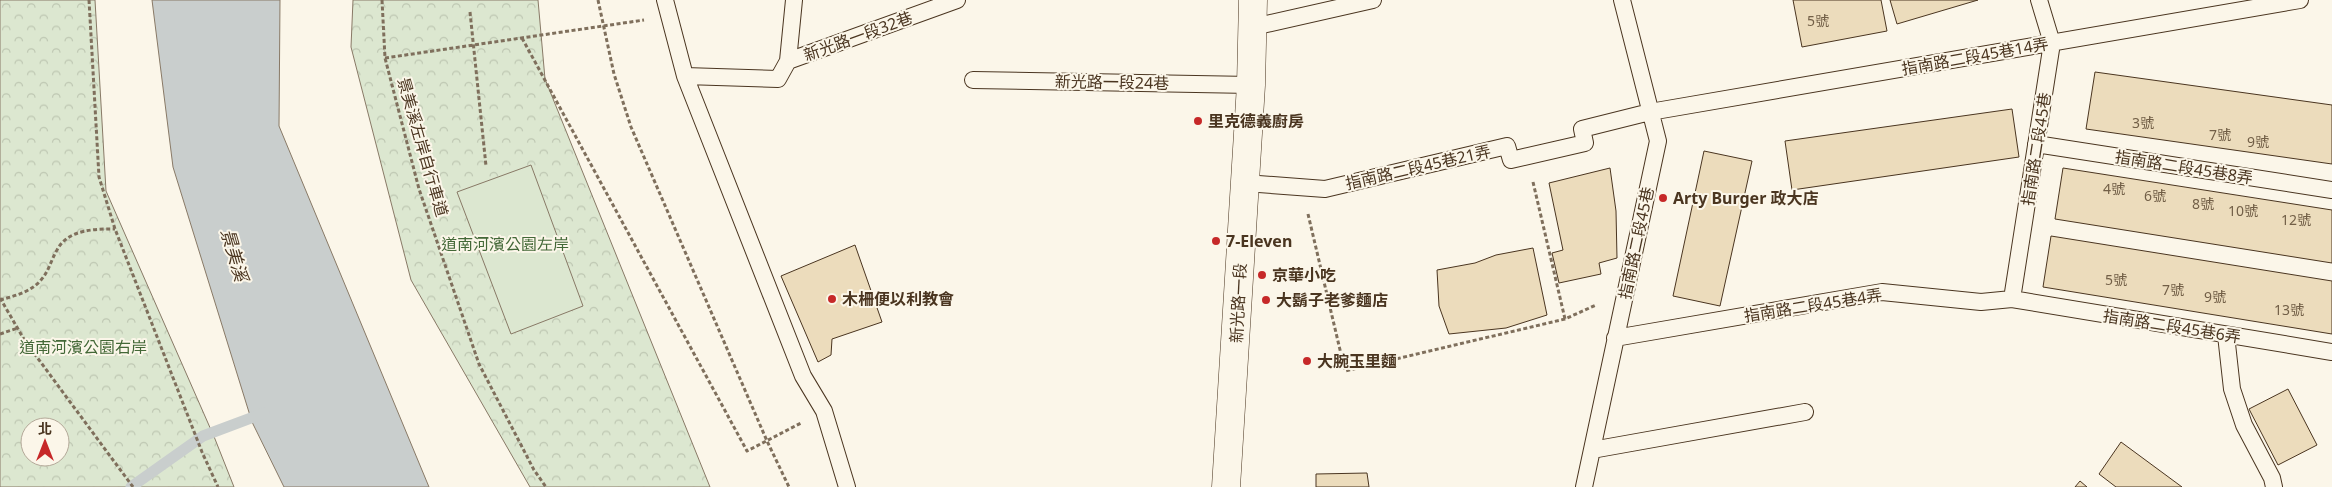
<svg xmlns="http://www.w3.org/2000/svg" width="2332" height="487" font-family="'Noto Sans','Noto Sans TC',sans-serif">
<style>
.park{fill:url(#park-crowns);stroke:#887966;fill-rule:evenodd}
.pitch{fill:#dce7d0;stroke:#887966}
.water{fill:#c9cecd;stroke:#887966}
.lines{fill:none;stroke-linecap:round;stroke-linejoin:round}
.stream{stroke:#c9cecd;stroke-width:11}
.building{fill:#ecdcbc;stroke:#4a3520}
.service-casing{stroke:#4a3520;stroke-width:18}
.minor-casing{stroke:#4a3520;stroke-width:29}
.path{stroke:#7f6f5c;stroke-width:3;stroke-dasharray:4 2.5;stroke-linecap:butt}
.service{stroke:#fbf6e9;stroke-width:16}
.minor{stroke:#fbf6e9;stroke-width:28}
.poi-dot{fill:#c62828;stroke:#fbf6e9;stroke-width:2}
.labels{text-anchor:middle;stroke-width:4;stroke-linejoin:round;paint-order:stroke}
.number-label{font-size:14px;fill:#725f47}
.street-label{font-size:16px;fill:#4a3520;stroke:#fbf6e9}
.poi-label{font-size:16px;font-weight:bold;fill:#4a3520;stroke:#fbf6e9;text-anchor:start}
.park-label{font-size:16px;fill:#436837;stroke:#fbf6e9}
.water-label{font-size:18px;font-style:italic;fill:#4a3520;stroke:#fbf6e9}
</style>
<defs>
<pattern id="park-crowns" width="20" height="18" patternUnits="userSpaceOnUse" patternTransform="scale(1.25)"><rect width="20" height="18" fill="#dce7d0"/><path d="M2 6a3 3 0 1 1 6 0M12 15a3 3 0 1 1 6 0" fill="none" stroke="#bec7b2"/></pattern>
</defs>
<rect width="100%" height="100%" fill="#fbf6e9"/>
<!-- park -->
<path class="park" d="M0 0H95L106 191 215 439 234 487H0ZM30 427H60V457H30Z
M353 0H538L545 79 710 487H530L411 280 351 47Z"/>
<!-- pitch -->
<path class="pitch" d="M531 165 583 306 511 334 457 192Z"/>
<!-- water -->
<path class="water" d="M152 0H280L279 126 429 487H284L252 422 173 167Z"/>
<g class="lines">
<!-- stream -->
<path class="stream" d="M131 487 203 436 264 413"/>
</g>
<!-- building -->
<path class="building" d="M1793 0H1881L1887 31 1802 47Z
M1890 0H1978L1897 24Z
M2095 72 2332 105V164L2086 129Z
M2012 109 2019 157 1792 190 1785 141Z
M1704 151 1752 161 1720 306 1673 296Z
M1610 168 1616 211 1617 258 1599 263 1601 274 1559 283 1552 253 1563 250 1549 183Z
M2063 168 2332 210V263L2055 219Z
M2051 236 2332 281V334L2043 287Z
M855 245 882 322 832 339 831 355 818 362 781 276Z
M1533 248 1547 315 1506 328 1449 334 1439 306 1437 270 1475 263 1496 255Z
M2288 389 2317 445 2278 465 2249 409Z
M2121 442 2182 487H2116L2099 474Z
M1367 473 1369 487H1316V474Z
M2080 481 2087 487H2075Z"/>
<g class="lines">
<!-- service casing -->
<g class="service-casing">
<path id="service" d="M665 0 685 76 803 376 824 411 847 487
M794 0 788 61 957 0
M1253 27 1373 0
M685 76 778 79 788 61
M973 80 1251 85
M2036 144 2332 190
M1245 183 1325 189 1507 146 1511 160 1585 143 1582 129 1650 112 2300 0
M2012 299 2052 43 2039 0
M2226 335 2232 389 2244 425 2272 478 2274 487
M1615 338 1882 292 1981 302 2012 299 2332 352
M1592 450 1805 412
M1584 487 1658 141 1622 0"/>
</g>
<!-- minor casing -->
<g class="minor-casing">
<path id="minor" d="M1226 487 1251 85 1253 0"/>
</g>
<!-- path -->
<path class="path" d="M89 0 99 177 115 229 202 452 218 487
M382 0 385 58 419 189 479 364 534 470 546 487
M598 0 614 74 631 127 767 441 789 487
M470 12 486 166
M522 38 747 451 801 423
M385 58 644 20
M1533 182 1565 319
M1308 214 1345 371 1565 319 1596 305
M0 298 25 341 133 487
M0 300C14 296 31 292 41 280 49 271 51 260 57 250 68 229 95 229 115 229
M0 334 18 328"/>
<!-- service -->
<use href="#service" class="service"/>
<!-- minor -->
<use href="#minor" class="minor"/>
</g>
<!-- markers -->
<g class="poi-dot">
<circle cx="1198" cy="121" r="5"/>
<circle cx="1663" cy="198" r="5"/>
<circle cx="1216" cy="241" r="5"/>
<circle cx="1262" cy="275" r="5"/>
<circle cx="832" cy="299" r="5"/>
<circle cx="1266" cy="300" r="5"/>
<circle cx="1307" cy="361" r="5"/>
</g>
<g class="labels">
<!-- number labels -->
<g class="number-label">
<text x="1818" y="26">5號</text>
<text x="2143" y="128">3號</text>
<text x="2220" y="140">7號</text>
<text x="2258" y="147">9號</text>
<text x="2114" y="194">4號</text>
<text x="2155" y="201">6號</text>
<text x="2203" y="209">8號</text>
<text x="2243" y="216">10號</text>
<text x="2296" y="225">12號</text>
<text x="2116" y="285">5號</text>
<text x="2173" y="295">7號</text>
<text x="2215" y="302">9號</text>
<text x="2289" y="315">13號</text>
</g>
<!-- street labels -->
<g class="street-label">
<text transform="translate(858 36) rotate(-20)" y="6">新光路一段32巷</text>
<text transform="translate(1975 56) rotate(-10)" y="6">指南路二段45巷14弄</text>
<text transform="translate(1112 82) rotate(1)" y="6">新光路一段24巷</text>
<text transform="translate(423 147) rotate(74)" y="6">景美溪左岸自行車道</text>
<text transform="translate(2036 149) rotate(-81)" y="6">指南路二段45巷</text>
<text transform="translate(1418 167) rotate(-13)" y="6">指南路二段45巷21弄</text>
<text transform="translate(2184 167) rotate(9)" y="6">指南路二段45巷8弄</text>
<text transform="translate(1636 243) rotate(-78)" y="6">指南路二段45巷</text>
<text transform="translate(1238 303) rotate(-87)" y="6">新光路一段</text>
<text transform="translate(1813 305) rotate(-9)" y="6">指南路二段45巷4弄</text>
<text transform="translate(2172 326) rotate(9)" y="6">指南路二段45巷6弄</text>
</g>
<!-- poi labels -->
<g class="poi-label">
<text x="1208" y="127">里克德義廚房</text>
<text x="1673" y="204">Arty Burger 政大店</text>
<text x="1226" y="247">7-Eleven</text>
<text x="1272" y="281">京華小吃</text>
<text x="842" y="305">木柵便以利教會</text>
<text x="1276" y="306">大鬍子老爹麵店</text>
<text x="1317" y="367">大腕玉里麵</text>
</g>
<!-- park labels -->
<g class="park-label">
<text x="505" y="250">道南河濱公園左岸</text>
<text x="83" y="353">道南河濱公園右岸</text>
</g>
<!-- water labels -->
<g class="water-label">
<text transform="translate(234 255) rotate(74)" y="6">景美溪</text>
</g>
</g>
<!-- north arrow -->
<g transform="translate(45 442)"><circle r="24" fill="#fbf6e9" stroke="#b4a999"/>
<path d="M0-4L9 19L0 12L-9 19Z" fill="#c62828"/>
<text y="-8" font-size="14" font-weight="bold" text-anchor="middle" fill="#4a3520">北</text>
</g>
</svg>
